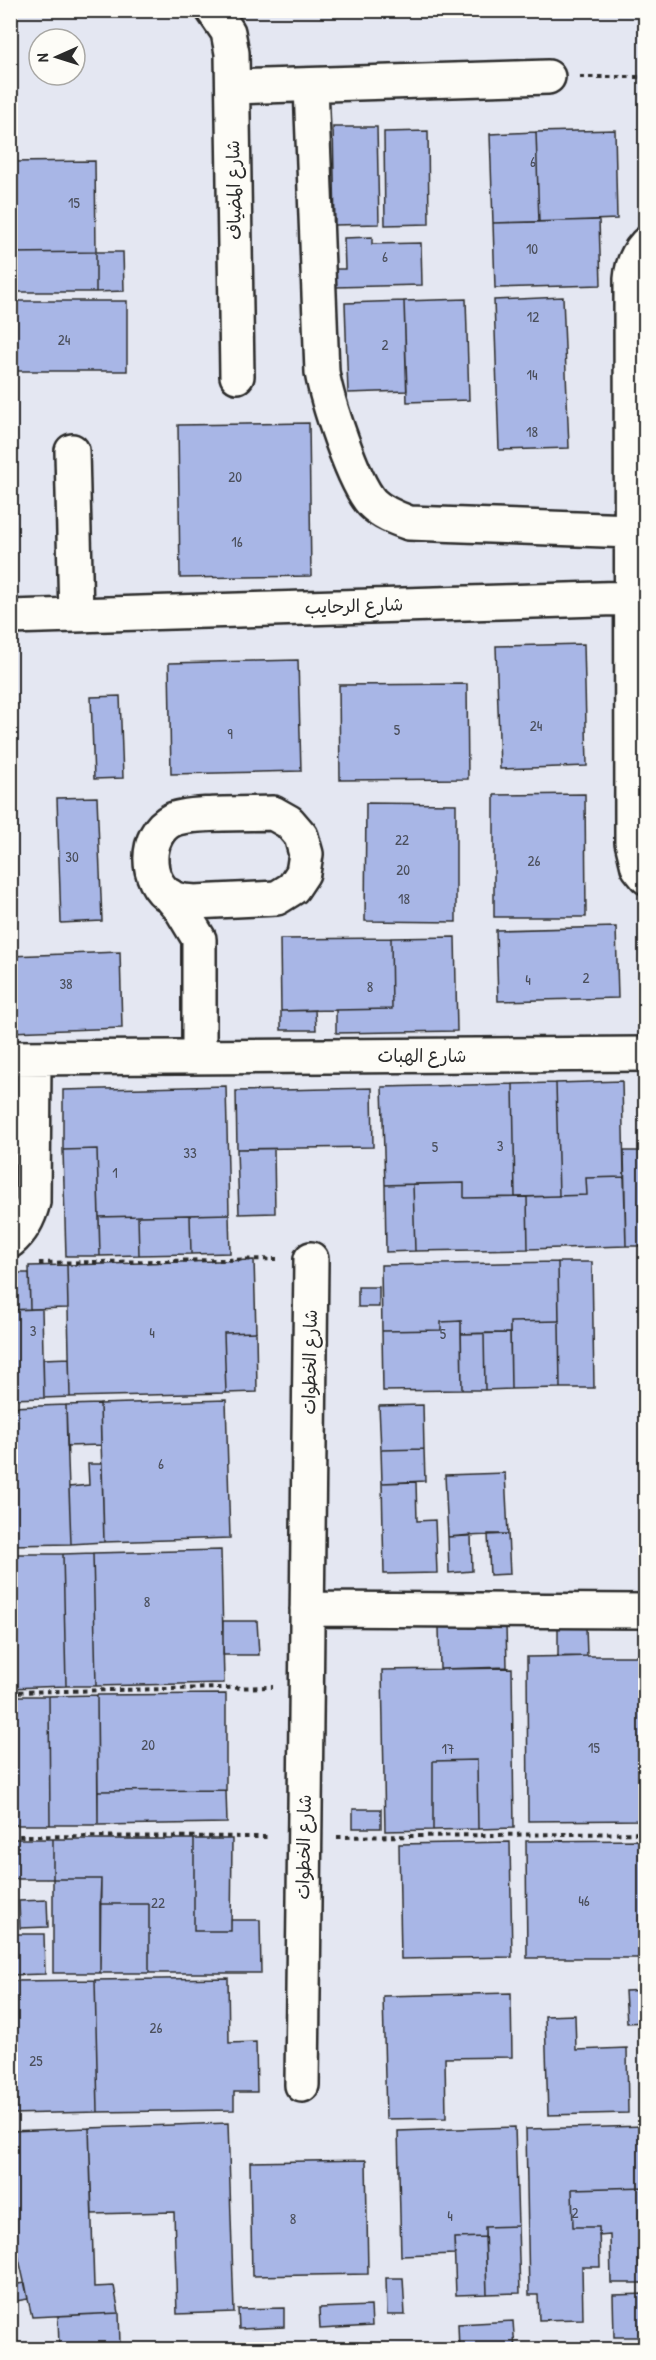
<svg xmlns="http://www.w3.org/2000/svg" width="656" height="2360" font-family="'Patrick Hand','Playpen Sans Arabic',sans-serif">
<style>
.building{fill:#a8b6e6;stroke:#2b2b2b;stroke-width:1.5}
.lines{fill:none;stroke-linecap:round;stroke-linejoin:round}
.minor-casing{stroke:#2b2b2b;stroke-width:38}
.path{stroke:#2b2b2b;stroke-width:4;stroke-dasharray:4.5 4.5;stroke-linecap:butt}
.minor{stroke:#fdfcf7;stroke-width:33}
.labels{text-anchor:middle;stroke-width:5;stroke-linejoin:round;paint-order:stroke}
.number-label{font-size:15px;fill:#4a4e5a}
.street-label{font-size:18px;fill:#2b2b2b;stroke:#fdfcf7}
</style>
<rect width="100%" height="100%" fill="#e4e7f2"/>
<filter id="ink" filterUnits="userSpaceOnUse"><feTurbulence type="fractalNoise" baseFrequency=".0167" numOctaves="2"/><feDisplacementMap in="SourceGraphic" scale="12" xChannelSelector="R" yChannelSelector="G"/><feConvolveMatrix kernelMatrix="1 2 1 2 8 2 1 2 1" color-interpolation-filters="sRGB"/></filter>
<g filter="url(#ink)">
<!-- building -->
<path class="building" d="M333 127H377L379 224 335 225Z
M615 130 617 219 539 222 536 132Z
M428 131 429 224 385 225 384 132Z
M536 132 539 222 493 223 490 134Z
M95 161 96 252 10 253V162Z
M599 220 601 285 495 288 493 223Z
M372 237V244L421 243 422 285 335 287 334 269H345L344 238Z
M96 252H123L124 291 96 292Z
M96 252V292H10V253Z
M563 297 569 448 499 450 494 300Z
M466 299 469 400 407 402 404 301Z
M10 301H127V371H10Z
M404 301 407 391 348 393 345 303Z
M309 423 311 576 180 578 178 425Z
M584 644 587 766 500 769 496 646Z
M298 660 301 771 171 774 169 663Z
M467 684 468 779 340 780 339 685Z
M120 696 123 778 94 779 91 697Z
M585 794 586 917H494V795Z
M97 797 102 921 61 923 57 798Z
M366 803 456 804V922L365 921Z
M616 927 618 998 498 1001 496 930Z
M455 937 457 1031 336 1033V1010L392 1009 391 938Z
M391 938 392 1009 281 1011 280 939Z
M120 952 122 1028 10 1032V956Z
M315 1010 316 1030H281V1011Z
M622 1081 624 1177 586 1178 587 1195 559 1196 556 1083Z
M556 1083 559 1196 515 1197 513 1084Z
M513 1084 515 1197 464 1198V1183L385 1185 382 1087Z
M226 1086 229 1214 99 1217 97 1149 63 1150V1090Z
M372 1088 373 1147 237 1149 236 1091Z
M97 1149 100 1256H66L63 1150Z
M237 1149H274L275 1213 239 1214Z
M624 1151H646V1246H626Z
M624 1177 626 1246 528 1249 527 1197 587 1195 586 1178Z
M464 1183V1198L527 1197 528 1249 415 1251 413 1184Z
M413 1184 415 1251 386 1252 385 1185Z
M229 1214 230 1253 191 1254 190 1215Z
M190 1215 191 1254 139 1255 138 1216Z
M138 1216 139 1255 100 1256 99 1217Z
M254 1260 256 1332 224 1333 226 1393 70 1397 67 1265Z
M558 1262H592L594 1388H560Z
M558 1262 559 1321 510 1322V1333L461 1334V1321L441 1322V1330L382 1331 381 1265Z
M67 1265 68 1308 30 1309 29 1266Z
M10 1273H29L30 1309 10 1310Z
M358 1287H379V1307H358Z
M42 1309 44 1398 10 1399V1310Z
M461 1321 462 1390 383 1391 382 1331 441 1330V1322Z
M559 1321 560 1388 511 1389 510 1322Z
M256 1332 257 1392 226 1393 224 1333Z
M484 1333 485 1390H462L461 1334Z
M484 1333H510L511 1389 485 1390Z
M69 1358 70 1397 44 1398 43 1359Z
M226 1400 230 1538 104 1542 100 1404Z
M100 1404 101 1445 67 1446 66 1405Z
M66 1405 71 1544 10 1545V1407Z
M423 1405 424 1449 381 1450 379 1406Z
M424 1449 425 1481 382 1483 381 1450Z
M88 1464H102L104 1542 71 1544 69 1487 89 1485Z
M505 1473 508 1534 448 1537 445 1475Z
M416 1482 417 1521 435 1520 437 1573 384 1574 382 1483Z
M488 1534H508L510 1574 490 1575Z
M471 1535 472 1571 449 1573 448 1537Z
M221 1550 224 1683 96 1686 93 1553Z
M93 1553 96 1686H66L63 1554Z
M10 1554H63L66 1686 10 1688Z
M223 1621H257L259 1655H223Z
M506 1626 507 1667 440 1669 439 1627Z
M586 1627 587 1656 558 1657V1628Z
M587 1656H646V1820L528 1821 527 1657Z
M512 1668 514 1828 478 1829 477 1760 433 1761V1830L385 1831 382 1670Z
M226 1694V1790L98 1791 97 1695Z
M97 1695 98 1825H50L49 1696Z
M10 1696H49L50 1825H10Z
M477 1760 478 1829 433 1830V1761Z
M226 1790 227 1823 98 1825V1791Z
M353 1809H381V1828H353Z
M10 1839H53V1879H13V1918H10Z
M53 1839H194V1931H231V1920H260L261 1973H149V1904H100L101 1879H53Z
M194 1839H232L231 1931H194Z
M646 1840V1958H527L526 1841Z
M510 1842 512 1957 401 1959 399 1844Z
M53 1879H101L100 1973H53Z
M47 1900 48 1927 20 1928 19 1901Z
M100 1904H149V1973H100Z
M10 1934H44L45 1974 10 1975Z
M228 1978 229 2043 256 2042 257 2092H234V2110L98 2112 95 1980Z
M95 1980 98 2112 10 2114V2046H16L15 1981Z
M646 1990V2022L627 2023 625 1991Z
M511 1993 512 2057 445 2058 446 2118 386 2119 383 1996Z
M575 2015 576 2050 627 2048 628 2113 548 2115 545 2016Z
M228 2123 234 2312 177 2314 174 2212 92 2214 89 2128Z
M646 2126V2187L572 2189 573 2227H599L600 2267H582L583 2319 539 2320 538 2295H529L526 2129Z
M515 2127 518 2226 485 2227V2237L454 2238 455 2254 401 2256 398 2131Z
M89 2128 94 2287 114 2286 119 2313 32 2317 10 2219V2131Z
M366 2160 368 2274 252 2276 250 2162Z
M646 2187V2283H611L610 2235 599 2236V2227H573L572 2189Z
M518 2226 520 2293 487 2294 485 2227Z
M485 2237 487 2294 456 2295 454 2238Z
M386 2278H403L405 2315H387Z
M25 2283 28 2299 10 2302V2285Z
M646 2294V2337H614L613 2295Z
M371 2306 372 2326 320 2329 319 2308Z
M284 2308V2327L239 2329 238 2309Z
M119 2313 120 2344 59 2347 58 2316Z
M513 2321 515 2350H459L458 2324Z"/>
<g class="lines">
<!-- minor casing -->
<g class="minor-casing">
<path id="minor" d="M213 10 228 32 232 53 237 376
M311 86 322 372C327 401 353 482 372 503 382 513 395 518 409 523L632 531
M233 87 548 77
M646 244C636 255 632 265 631 279L632 842 638 867 646 877
M72 451 76 615
M10 617 632 598
M273 813 289 822 301 836 306 854 303 873 293 888 277 898 194 902C186 901 178 901 171 897 144 882 144 834 172 820 187 812 253 814 273 813Z
M170 896 181 909 199 939V1057
M10 1058 646 1054
M10 1241C23 1230 29 1218 33 1202L34 1058
M307 1609 646 1611
M302 2085 311 1259"/>
</g>
<!-- path -->
<path class="path" d="M580 77H646
M39 1263 277 1259
M10 1692 273 1687
M10 1836 270 1837
M337 1837 646 1833"/>
<!-- minor -->
<use href="#minor" class="minor"/>
</g>
</g>
<g class="labels">
<!-- number labels -->
<g class="number-label">
<text x="533" y="167">6</text>
<text x="74" y="208">15</text>
<text x="532" y="254">10</text>
<text x="385" y="262">6</text>
<text x="533" y="322">12</text>
<text x="64" y="345">24</text>
<text x="385" y="350">2</text>
<text x="532" y="380">14</text>
<text x="532" y="437">18</text>
<text x="235" y="482">20</text>
<text x="237" y="547">16</text>
<text x="536" y="731">24</text>
<text x="397" y="735">5</text>
<text x="230" y="739">9</text>
<text x="402" y="845">22</text>
<text x="72" y="862">30</text>
<text x="534" y="866">26</text>
<text x="403" y="875">20</text>
<text x="404" y="904">18</text>
<text x="586" y="983">2</text>
<text x="528" y="985">4</text>
<text x="66" y="989">38</text>
<text x="370" y="992">8</text>
<text x="500" y="1151">3</text>
<text x="435" y="1152">5</text>
<text x="190" y="1158">33</text>
<text x="115" y="1178">1</text>
<text x="33" y="1336">3</text>
<text x="152" y="1338">4</text>
<text x="443" y="1339">5</text>
<text x="161" y="1469">6</text>
<text x="147" y="1607">8</text>
<text x="148" y="1750">20</text>
<text x="594" y="1753">15</text>
<text x="448" y="1754">17</text>
<text x="584" y="1906">46</text>
<text x="158" y="1908">22</text>
<text x="156" y="2033">26</text>
<text x="36" y="2066">25</text>
<text x="575" y="2218">2</text>
<text x="450" y="2221">4</text>
<text x="293" y="2224">8</text>
</g>
<!-- street labels -->
<g class="street-label">
<text transform="translate(234 190) rotate(-91)" y="6">شارع المضياف</text>
<text transform="translate(354 606) rotate(-2)" y="6">شارع الرحايب</text>
<text x="422" y="1062">شارع الهبات</text>
<text transform="translate(310 1362) rotate(-89)" y="6">شارع الخطوات</text>
<text transform="translate(304 1847) rotate(-89)" y="6">شارع الخطوات</text>
</g>
</g>
<!-- margin -->
<rect width="656" height="2360" fill="none" stroke="#fdfcf7" stroke-width="36"/>
<rect x="18" y="18" width="620" height="2324" fill="none" stroke="#2b2b2b" stroke-width="2" filter="url(#ink)"/>
<!-- north arrow -->
<g transform="translate(57 57) rotate(267)"><circle r="28" fill="#fdfcf7" stroke="#a9a8a5" stroke-width="1.5"/>
<path d="M0-4.5L10 22L0 15L-10 22Z" fill="#2b2b2b"/>
<text y="-9" font-size="16" font-weight="bold" text-anchor="middle" fill="#2b2b2b">N</text>
</g>
</svg>
